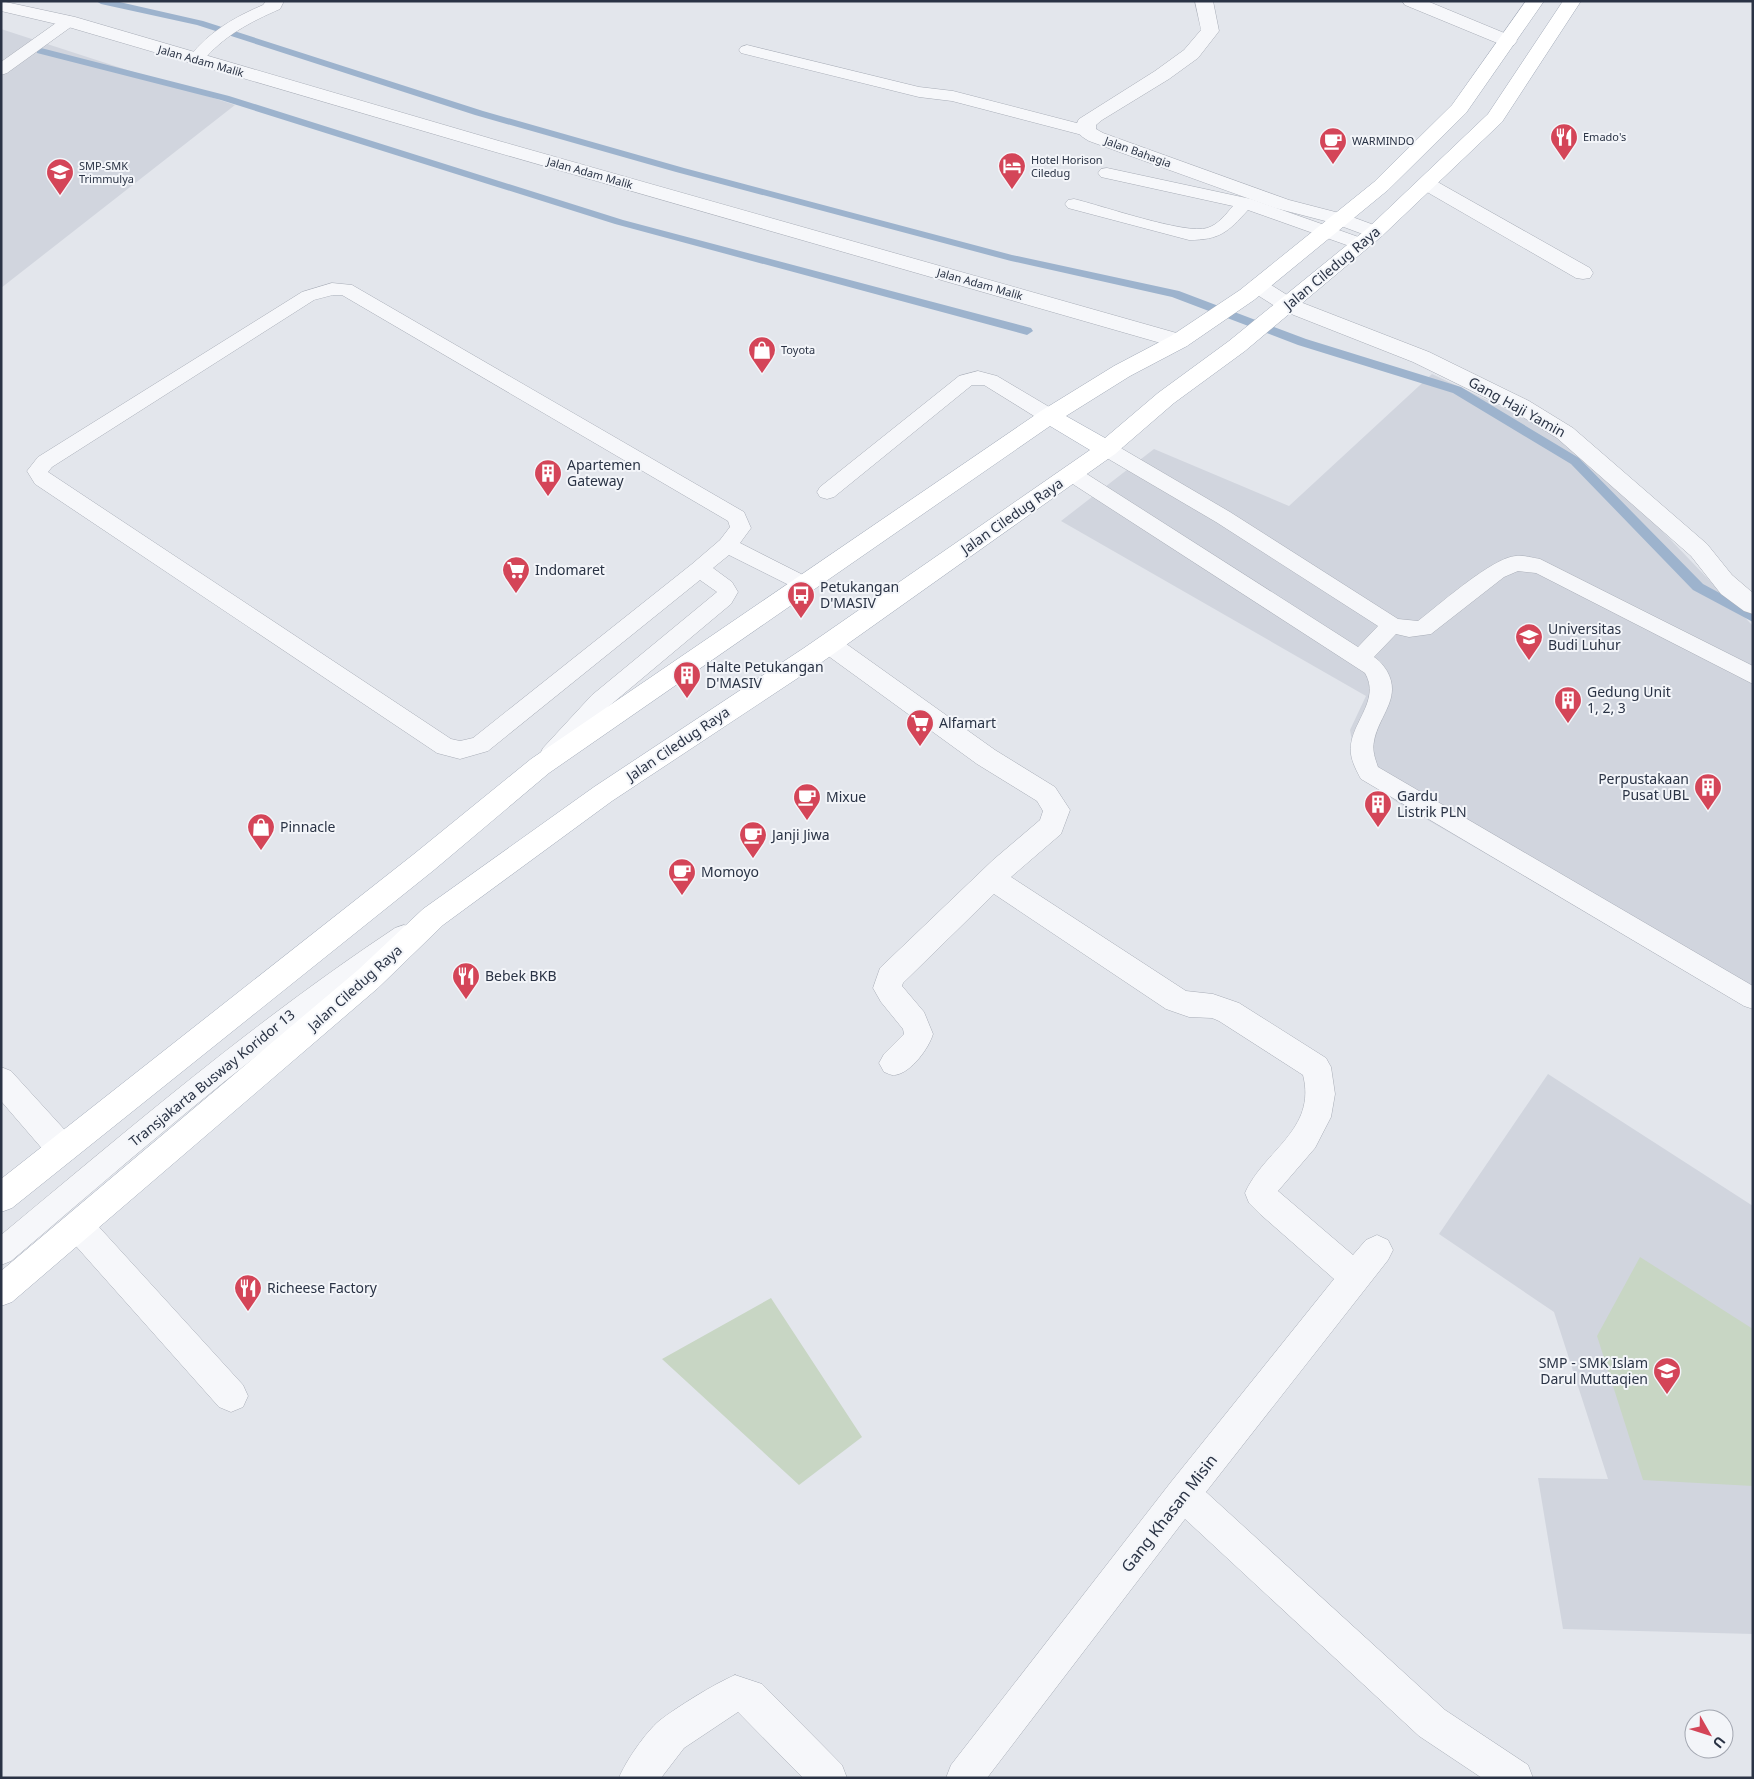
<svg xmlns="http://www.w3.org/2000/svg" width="1754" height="1779" font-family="'Noto Sans',sans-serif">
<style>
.built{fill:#d1d5de}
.green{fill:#c8d6c4}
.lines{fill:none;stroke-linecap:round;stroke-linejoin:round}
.stream{fill:#9db3cd;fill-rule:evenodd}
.service-casing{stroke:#a8adb7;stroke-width:1}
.pedestrian-casing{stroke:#a8adb7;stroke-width:1}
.minor-casing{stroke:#a8adb7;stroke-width:1}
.tertiary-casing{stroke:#a8adb7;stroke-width:1}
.primary-casing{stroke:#a2aab8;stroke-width:1}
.service{fill:#f6f7fa;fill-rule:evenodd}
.pedestrian{fill:#f6f7fa;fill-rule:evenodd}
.minor{fill:#f6f7fa;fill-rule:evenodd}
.tertiary{fill:#f6f7fa;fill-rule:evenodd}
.primary{fill:#fff;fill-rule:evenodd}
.labels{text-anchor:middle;stroke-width:4;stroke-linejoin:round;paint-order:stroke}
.far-street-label{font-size:11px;fill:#2a3345;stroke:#f3f5f9}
.far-poi-label{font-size:11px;fill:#2a3345;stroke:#f3f5f9;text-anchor:start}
.street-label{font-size:14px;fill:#2a3345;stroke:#f3f5f9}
.poi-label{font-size:14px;fill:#2a3345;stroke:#f3f5f9;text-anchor:start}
.near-street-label{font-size:16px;fill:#2a3345;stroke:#f3f5f9}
</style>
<rect width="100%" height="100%" fill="#e3e6ec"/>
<!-- built -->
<path class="built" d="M1 29 235 105 1 288Z
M1432 374 1546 428 1648 516 1753 626V1009L1395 801 1357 770 1350 730 1366 696 1061 521 1154 449 1289 506Z
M1548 1074 1753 1206V1634L1563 1629 1538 1478 1608 1479 1554 1312 1439 1234Z"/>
<!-- green -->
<path class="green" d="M1640 1257 1753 1329V1486L1643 1480 1597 1336Z
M771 1298 862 1437 799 1485 662 1359Z"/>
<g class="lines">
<!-- stream -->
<path class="stream" d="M96 1H115L203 21 483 111 684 168 1012 255 1179 291 1306 339 1461 387 1579 458 1703 584 1753 611V622L1693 590 1571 464 1453 393 1298 345 1172 297 1011 261 676 172 475 115 197 25 101 4Z
M41 48 229 96 623 220 1031 328 1033 331 1027 335 615 224 221 100 37 53V49Z"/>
<!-- service casing -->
<g class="service-casing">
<path id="service" d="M266 1H284L280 9C250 22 223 36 202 62H190L188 59 190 56C210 31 235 17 263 5Z
M69 16 75 18 77 21 75 24 7 73 1 75V62L63 18Z
M747 45 919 87 953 91 1092 127 1094 131 1092 135 1086 136 952 101 919 97 741 53 739 50 741 47Z
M1107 168 1251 199 1367 240 1370 244 1367 248 1361 249 1355 248 1248 210C1228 232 1220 240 1189 240L1068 208 1065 204 1068 200 1074 199C1100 205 1186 235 1207 228 1218 225 1226 214 1233 206L1101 177 1098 173 1101 169Z
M332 283 352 285 744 512 751 528 740 543 811 579 814 584 811 589 804 592 797 589 729 555 713 568 732 582 738 592 731 604 608 707 559 760 551 763 543 760 540 754 543 748 592 695 717 592 700 580 488 751 460 759 437 753 35 484 27 471 38 457 302 292ZM333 295H342L728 521 730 527 720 540 692 564 473 738 460 741 451 739 48 472 52 467 314 300Z
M978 371 997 376 1056 411 1059 416 1056 421 1049 422 1042 421 984 385H972L834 497 827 499 820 497 817 492 820 487 959 376Z
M1107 442 1114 444 1230 512 1398 619 1418 621C1439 605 1493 557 1516 556 1524 555 1533 558 1540 559L1753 666V684L1536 573 1518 571 1504 577 1431 634 1409 637 1396 634 1374 657C1380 661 1383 665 1387 671 1402 698 1379 715 1374 741 1372 751 1375 758 1378 767L1753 986V1009L1744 1006 1361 779C1357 772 1352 762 1351 754 1347 725 1382 702 1365 673L1065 479 1062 474 1065 469 1072 467 1079 469 1358 647 1378 626 1216 522 1100 454 1097 449 1100 444Z
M404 925 413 928 416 935 413 942C270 1037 141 1150 11 1261L1 1265V1235C130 1128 256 1020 395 928Z"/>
</g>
<!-- pedestrian casing -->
<g class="pedestrian-casing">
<path id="pedestrian" d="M1402 1H1427L1514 37 1517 41 1514 45 1508 46 1502 45 1405 5Z"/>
</g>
<!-- minor casing -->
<g class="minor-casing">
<path id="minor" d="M1195 1H1213L1219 31 1216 35 1198 58 1169 79 1102 120 1096 125V129L1103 133 1289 200 1347 215 1382 228 1385 232 1382 236 1375 238 1368 236 1333 223 1275 208 1089 141C1080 136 1072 130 1079 119L1155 71 1184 50 1201 30Z
M1427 178 1434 180 1590 268 1593 273 1590 278 1583 279 1576 278 1420 188 1417 184 1420 180Z
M1258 279 1265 281 1295 300 1429 352 1529 401 1573 428 1707 544 1732 575 1753 593V614L1744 611 1721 594 1691 556 1557 438 1513 411 1413 362 1281 310 1251 291 1248 286 1251 281Z
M829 635 838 638 995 750 1055 787 1070 810 1061 834 1011 877 1186 991 1213 994 1239 1003 1326 1058 1331 1067 1335 1094 1331 1117 1315 1148 1278 1191 1353 1255 1366 1240 1377 1235 1388 1240 1393 1250 1388 1260 1206 1492 1445 1710 1528 1765 1533 1778H1482L1419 1736 1185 1519 987 1778H946L951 1765 1171 1482 1334 1279 1260 1214 1249 1203 1245 1193C1264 1150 1317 1130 1303 1075L1219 1021 1212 1018 1189 1017 1166 1009 994 894 903 983 902 986 924 1012 933 1034C929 1048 911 1073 895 1075 892 1076 887 1073 884 1072L879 1063 884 1054 904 1034 903 1029 881 1002 873 988 880 968 993 860 1040 820 1043 811 1037 801 977 764 820 650 817 644 820 638Z
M1 1067 11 1071 73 1139 77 1149 73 1159 62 1163 51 1159 1 1101Z
M78 1212 89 1216 243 1385 248 1396 243 1407 231 1412 219 1407 67 1236 62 1226 67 1216Z
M735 1675 762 1684 842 1765 847 1778H803L738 1712 684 1748 661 1778H619C625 1762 646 1732 659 1721 677 1707 714 1684 735 1675Z"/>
</g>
<!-- tertiary casing -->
<g class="tertiary-casing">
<path id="tertiary" d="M1 1 75 17 499 141 1187 336 1190 341 1187 346 1179 348 1171 346 485 149 65 26 1 11Z"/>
</g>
<!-- primary casing -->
<g class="primary-casing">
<path id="primary" d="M1526 1H1544L1466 113 1388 190 1254 300 1187 346 1130 376 1066 416 1105 438 1158 393 1229 341 1368 228 1488 114 1563 1H1581L1502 122 1382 236 1245 351 1174 403 1115 454 822 662 612 801 443 925 378 988 12 1302 1 1306V1271L358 970 423 909 594 787 804 648 1090 450 1050 426 549 773 434 870 12 1208 1 1212V1179L414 854 531 759 1041 411 1114 366 1171 336 1240 290 1374 182 1452 105Z"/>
</g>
<!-- service -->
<use href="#service" class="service"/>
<!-- pedestrian -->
<use href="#pedestrian" class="pedestrian"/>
<!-- minor -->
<use href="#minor" class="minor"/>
<!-- tertiary -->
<use href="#tertiary" class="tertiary"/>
<!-- primary -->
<use href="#primary" class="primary"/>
</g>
<!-- icons -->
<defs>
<g id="restaurant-pin" transform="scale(1.4375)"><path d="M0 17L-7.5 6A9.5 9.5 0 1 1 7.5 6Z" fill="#d44558" stroke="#f3f5f9"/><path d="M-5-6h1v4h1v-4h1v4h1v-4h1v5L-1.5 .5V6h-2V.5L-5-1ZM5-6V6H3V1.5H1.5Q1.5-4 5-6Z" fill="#fff"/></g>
<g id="cafe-pin" transform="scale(1.4375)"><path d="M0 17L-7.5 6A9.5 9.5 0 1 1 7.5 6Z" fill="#d44558" stroke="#f3f5f9"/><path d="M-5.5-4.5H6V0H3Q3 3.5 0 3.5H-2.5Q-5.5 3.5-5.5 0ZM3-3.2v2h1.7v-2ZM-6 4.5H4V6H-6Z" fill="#fff"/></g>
<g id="hotel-pin" transform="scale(1.4375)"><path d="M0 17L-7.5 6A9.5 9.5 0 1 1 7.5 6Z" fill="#d44558" stroke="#f3f5f9"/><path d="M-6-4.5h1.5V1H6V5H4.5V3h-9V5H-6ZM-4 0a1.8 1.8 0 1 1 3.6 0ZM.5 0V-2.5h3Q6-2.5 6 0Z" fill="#fff"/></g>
<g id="school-pin" transform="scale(1.4375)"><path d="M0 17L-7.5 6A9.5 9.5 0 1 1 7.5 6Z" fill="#d44558" stroke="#f3f5f9"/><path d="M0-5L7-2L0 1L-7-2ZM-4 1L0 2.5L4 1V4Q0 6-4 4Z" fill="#fff"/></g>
<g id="shop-pin" transform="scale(1.4375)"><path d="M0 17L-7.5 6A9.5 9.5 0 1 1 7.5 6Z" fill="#d44558" stroke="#f3f5f9"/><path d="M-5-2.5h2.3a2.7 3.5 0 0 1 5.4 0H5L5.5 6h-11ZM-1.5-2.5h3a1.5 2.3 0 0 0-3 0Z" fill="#fff"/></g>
<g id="building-pin" transform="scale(1.4375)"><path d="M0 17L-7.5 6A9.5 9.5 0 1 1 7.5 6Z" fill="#d44558" stroke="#f3f5f9"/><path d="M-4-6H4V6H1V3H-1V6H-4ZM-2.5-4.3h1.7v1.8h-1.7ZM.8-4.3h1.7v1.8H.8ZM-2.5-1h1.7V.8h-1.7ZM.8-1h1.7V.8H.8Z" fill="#fff"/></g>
<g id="supermarket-pin" transform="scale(1.4375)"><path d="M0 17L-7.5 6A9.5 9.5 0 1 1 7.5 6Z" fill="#d44558" stroke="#f3f5f9"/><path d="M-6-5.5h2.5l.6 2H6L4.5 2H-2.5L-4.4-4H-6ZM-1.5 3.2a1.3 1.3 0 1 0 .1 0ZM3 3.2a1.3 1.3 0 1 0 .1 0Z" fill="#fff"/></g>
<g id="bus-pin" transform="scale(1.4375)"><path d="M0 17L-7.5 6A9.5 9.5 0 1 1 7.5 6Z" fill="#d44558" stroke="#f3f5f9"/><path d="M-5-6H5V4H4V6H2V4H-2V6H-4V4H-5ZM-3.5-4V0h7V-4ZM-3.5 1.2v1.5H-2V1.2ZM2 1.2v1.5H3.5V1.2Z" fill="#fff"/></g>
<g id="university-pin" transform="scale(1.4375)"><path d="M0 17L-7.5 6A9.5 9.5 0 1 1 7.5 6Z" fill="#d44558" stroke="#f3f5f9"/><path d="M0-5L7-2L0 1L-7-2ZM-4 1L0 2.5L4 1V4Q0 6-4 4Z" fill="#fff"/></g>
</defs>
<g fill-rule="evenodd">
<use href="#restaurant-pin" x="1564" y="137"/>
<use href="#cafe-pin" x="1333" y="141"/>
<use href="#hotel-pin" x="1012" y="166"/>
<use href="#school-pin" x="60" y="172"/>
<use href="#shop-pin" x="762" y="350"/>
<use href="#building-pin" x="548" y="473"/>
<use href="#supermarket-pin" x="516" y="570"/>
<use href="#bus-pin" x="801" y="595"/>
<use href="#university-pin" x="1529" y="637"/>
<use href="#building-pin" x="687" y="675"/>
<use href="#building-pin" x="1568" y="700"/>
<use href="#supermarket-pin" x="920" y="723"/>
<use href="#building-pin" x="1708" y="787"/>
<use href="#cafe-pin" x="807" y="797"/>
<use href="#building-pin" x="1378" y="804"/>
<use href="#shop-pin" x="261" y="827"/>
<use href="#cafe-pin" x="753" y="835"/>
<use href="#cafe-pin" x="682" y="872"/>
<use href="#restaurant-pin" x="466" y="976"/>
<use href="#restaurant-pin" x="248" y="1288"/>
<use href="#school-pin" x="1667" y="1371"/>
</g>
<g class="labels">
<!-- far-street labels -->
<g class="far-street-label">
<text transform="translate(201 61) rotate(16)" y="4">Jalan Adam Malik</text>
<text transform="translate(1138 152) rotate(20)" y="4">Jalan Bahagia</text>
<text transform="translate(590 173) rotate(16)" y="4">Jalan Adam Malik</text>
<text transform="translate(980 284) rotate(16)" y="4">Jalan Adam Malik</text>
</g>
<!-- far-poi labels -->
<g class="far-poi-label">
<text x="1583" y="141">Emado's</text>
<text x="1352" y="145">WARMINDO</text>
<text x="1031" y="164">Hotel Horison<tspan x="1031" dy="13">Ciledug</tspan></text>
<text x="79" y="170">SMP-SMK<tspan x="79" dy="13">Trimmulya</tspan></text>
<text x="781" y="354">Toyota</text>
</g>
<!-- street labels -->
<g class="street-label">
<text transform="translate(1332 268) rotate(-40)" y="5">Jalan Ciledug Raya</text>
<text transform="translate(1517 407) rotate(29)" y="5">Gang Haji Yamin</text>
<text transform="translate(1012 516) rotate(-35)" y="5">Jalan Ciledug Raya</text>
<text transform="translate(678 744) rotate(-34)" y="5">Jalan Ciledug Raya</text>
<text transform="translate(355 988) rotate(-42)" y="5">Jalan Ciledug Raya</text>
<text transform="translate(212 1078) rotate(-39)" y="5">Transjakarta Busway Koridor 13</text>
</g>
<!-- poi labels -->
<g class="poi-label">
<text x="567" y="470">Apartemen<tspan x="567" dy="16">Gateway</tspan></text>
<text x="535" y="575">Indomaret</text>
<text x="820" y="592">Petukangan<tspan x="820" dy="16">D'MASIV</tspan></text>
<text x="1548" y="634">Universitas<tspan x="1548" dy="16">Budi Luhur</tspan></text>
<text x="706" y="672">Halte Petukangan<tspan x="706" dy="16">D'MASIV</tspan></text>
<text x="1587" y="697">Gedung Unit<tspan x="1587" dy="16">1, 2, 3</tspan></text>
<text x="939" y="728">Alfamart</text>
<text x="1689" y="784" text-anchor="end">Perpustakaan<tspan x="1689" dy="16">Pusat UBL</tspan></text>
<text x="1397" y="801">Gardu<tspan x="1397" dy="16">Listrik PLN</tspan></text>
<text x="826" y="802">Mixue</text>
<text x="280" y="832">Pinnacle</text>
<text x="772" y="840">Janji Jiwa</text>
<text x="701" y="877">Momoyo</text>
<text x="485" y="981">Bebek BKB</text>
<text x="267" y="1293">Richeese Factory</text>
<text x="1648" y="1368" text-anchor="end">SMP - SMK Islam<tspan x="1648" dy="16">Darul Muttaqien</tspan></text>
</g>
<!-- near-street labels -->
<g class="near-street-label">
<text transform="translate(1169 1513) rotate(-52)" y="6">Gang Khasan Misin</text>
</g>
</g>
<!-- border -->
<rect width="1754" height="1779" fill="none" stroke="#2a3345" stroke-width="5"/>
<!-- north arrow -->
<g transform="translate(1709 1734) rotate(129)"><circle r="24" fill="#f3f5f9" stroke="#a3a7b1"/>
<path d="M0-4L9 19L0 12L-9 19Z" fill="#d44558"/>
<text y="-8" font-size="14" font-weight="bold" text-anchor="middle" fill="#2a3345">U</text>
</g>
</svg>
